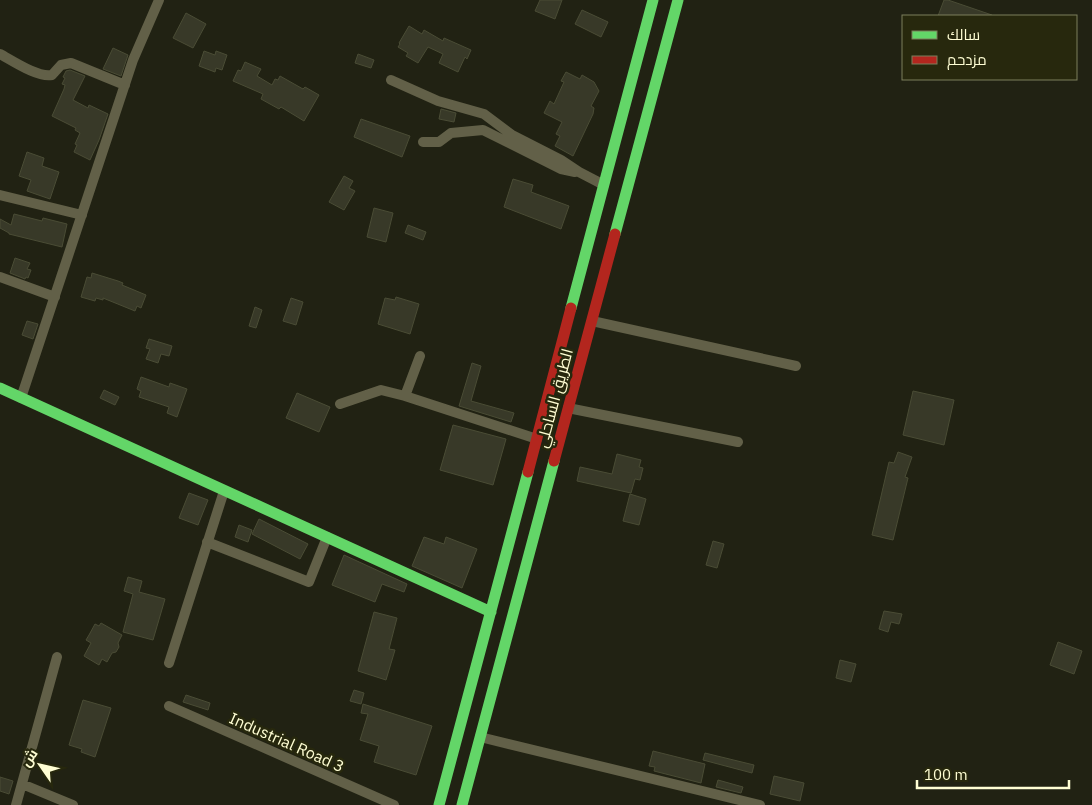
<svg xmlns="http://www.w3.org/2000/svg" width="1092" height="805" font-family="'IBM Plex Sans',Cairo,sans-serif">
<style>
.building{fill:#383928;stroke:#4a4c35}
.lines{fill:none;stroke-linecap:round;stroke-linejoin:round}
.street{stroke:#626048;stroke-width:10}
.fast{stroke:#63d668;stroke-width:11}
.jam{stroke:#b3261e;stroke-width:11}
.labels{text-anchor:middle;stroke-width:5;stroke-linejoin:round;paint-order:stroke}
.street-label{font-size:16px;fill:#fffed4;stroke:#27280d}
</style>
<rect width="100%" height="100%" fill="#212213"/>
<!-- building -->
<path class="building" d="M540 0H562L555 19 535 11Z
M944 0H948L992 15 991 16H938Z
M582 10 608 22 601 37 575 24Z
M186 13 206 24 193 48 173 38Z
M409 26 422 34 424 30 443 41 444 38 471 50 467 59 465 57 458 72 439 63 443 54 428 47 418 63 406 56 408 53 398 47 400 44 399 43Z
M113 48 128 55 121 76 103 69Z
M204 51 215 55 216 51 227 55 222 70 216 68 215 72 199 66Z
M358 54 374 60 371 68 355 63Z
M245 62 261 69 257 76 272 85 275 79 278 80 280 76 303 89 305 87 319 95 304 121 281 107 279 109 261 99 263 94 233 81 238 70 241 71Z
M70 70 85 76 73 100 88 108 89 105 108 114 99 140 90 160 74 152 77 145 75 144 80 133 75 130 76 128 52 116 64 89 65 85 62 84 65 78 63 77 66 71Z
M566 72 580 79 582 75 594 82 599 91 591 106 594 108 593 114 573 156 555 146 560 136 556 134 562 122 544 113 550 101 554 104 564 82 561 81Z
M441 109 456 113 454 122 439 119Z
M361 119 410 136 402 157 354 137Z
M27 152 44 158 42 166 59 172 50 199 27 191 31 180 19 176Z
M344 176 353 181 349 188 355 191 344 210 329 202Z
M513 179 533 185 531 192 569 206 561 229 504 207Z
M374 208 393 213 386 242 367 237Z
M14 214 42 221 43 218 67 224 62 247 9 234V233L0 228V219L11 225Z
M408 225 426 232 423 240 405 233Z
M15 258 30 263 27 269 31 270 28 278 26 277 25 279 10 273Z
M92 273 118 281 123 283 122 285 146 295 141 308 137 306 135 311 103 298V300L96 298 95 301 81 297 87 277 91 278Z
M396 297 419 304 410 334 378 324 385 298 395 300Z
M291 298 303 302 296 325 283 321Z
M255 307 262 310 256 328 249 326Z
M27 321 38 324 33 339 22 335Z
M149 339 172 346 169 356 161 354 158 363 146 359 150 349 146 348Z
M472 363 481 366 471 401 514 413 511 422 459 406Z
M141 377 169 387 170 383 187 389 177 417 167 413 169 407 139 397 141 391 137 389Z
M104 390 119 397 115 405 100 398Z
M913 391 954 400 944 445 903 435Z
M297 393 330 407 319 432 286 418Z
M453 425 506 439 493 485 440 470Z
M898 452 912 457 905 477 908 478 893 540 872 535 889 462 894 463Z
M617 454 641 460 639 467 643 468 640 480 635 479 631 493 577 481 580 467 612 474Z
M189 493 208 500 198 525 179 518Z
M630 494 646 499 639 525 623 521Z
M259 519 308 544 300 559 252 534Z
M239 525 252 530 248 542 235 537Z
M424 537 444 544 446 537 477 549 462 588 412 566Z
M713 541 724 544 717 568 706 565Z
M344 555 407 584 404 592 382 584 375 602 332 585Z
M128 577 142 581 139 592 165 599 153 640 123 632 133 594 124 591Z
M884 611 902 614 899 624 891 622 888 632 879 629Z
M374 612 397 618 389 649 395 650 386 680 358 671Z
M101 623 122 635 118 643 119 647 116 652 112 653 107 662 102 659 99 665 84 656 91 643 86 640 89 635 95 624 99 626Z
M1058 642 1082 651 1074 674 1050 665Z
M840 660 856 664 851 682 836 678Z
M354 690 364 693 361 704 350 701Z
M186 695 210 703 208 710 183 702Z
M83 700 111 708 95 757 81 752 82 749 69 745Z
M363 704 432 726 416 775 374 762 379 746 360 740 368 714 361 713Z
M653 751 705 764 701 783 654 771 655 767 649 766Z
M705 753 754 765 752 773 703 760Z
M774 776 804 783 800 801 770 794Z
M0 777 13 781 9 794 0 791Z
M718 780 743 787 741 793 716 787Z"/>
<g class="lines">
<!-- street -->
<path class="street" d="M0 54C13 61 38 78 52 75L61 65 71 63 125 85
M391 80 438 101 484 114 512 135 561 160 579 172 604 185
M423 142H439L451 133 483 130 561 169 575 172
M0 195 82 215
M0 277 55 297
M592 321 796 366
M405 396 420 356
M21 398 133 60 159 0
M340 404 381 390 405 396 537 439
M568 408 738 442
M207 542 309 582 327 537
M169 663 224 491
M169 706 394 805
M480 737 760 805
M22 784 73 805
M16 805 57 657"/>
<!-- fast -->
<path class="fast" d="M615 234 678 0
M571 308 653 0
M0 388 491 612
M439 805 528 472
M462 805 554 461"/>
<!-- jam -->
<path class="jam" d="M554 461 615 234
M528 472 571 308"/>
</g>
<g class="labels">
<!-- street labels -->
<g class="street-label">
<text transform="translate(554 398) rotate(-75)" y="6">الطريق الساحلي</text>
<text transform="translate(287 742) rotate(24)" y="6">Industrial Road 3</text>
</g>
</g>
<!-- legend -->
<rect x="902" y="15" width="175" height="65" fill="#27280d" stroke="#7d7e5d"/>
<rect x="912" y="31" width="25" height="8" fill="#63d668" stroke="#7d7e5d"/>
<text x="947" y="40" font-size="15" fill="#fffed4">سالك</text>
<rect x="912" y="56" width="25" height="8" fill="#b3261e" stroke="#7d7e5d"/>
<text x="947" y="65" font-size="15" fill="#fffed4">مزدحم</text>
<!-- north arrow -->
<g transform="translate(40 765) rotate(304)" stroke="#27280d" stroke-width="4" paint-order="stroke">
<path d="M0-4L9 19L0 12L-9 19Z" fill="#fffed4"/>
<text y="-8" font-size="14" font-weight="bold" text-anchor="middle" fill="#fffed4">ش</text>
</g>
<!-- scale -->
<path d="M917 780v8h152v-8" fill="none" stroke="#fffed4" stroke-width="2.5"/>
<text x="924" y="780" font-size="15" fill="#fffed4" stroke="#27280d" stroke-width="4" paint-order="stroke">100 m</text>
</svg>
